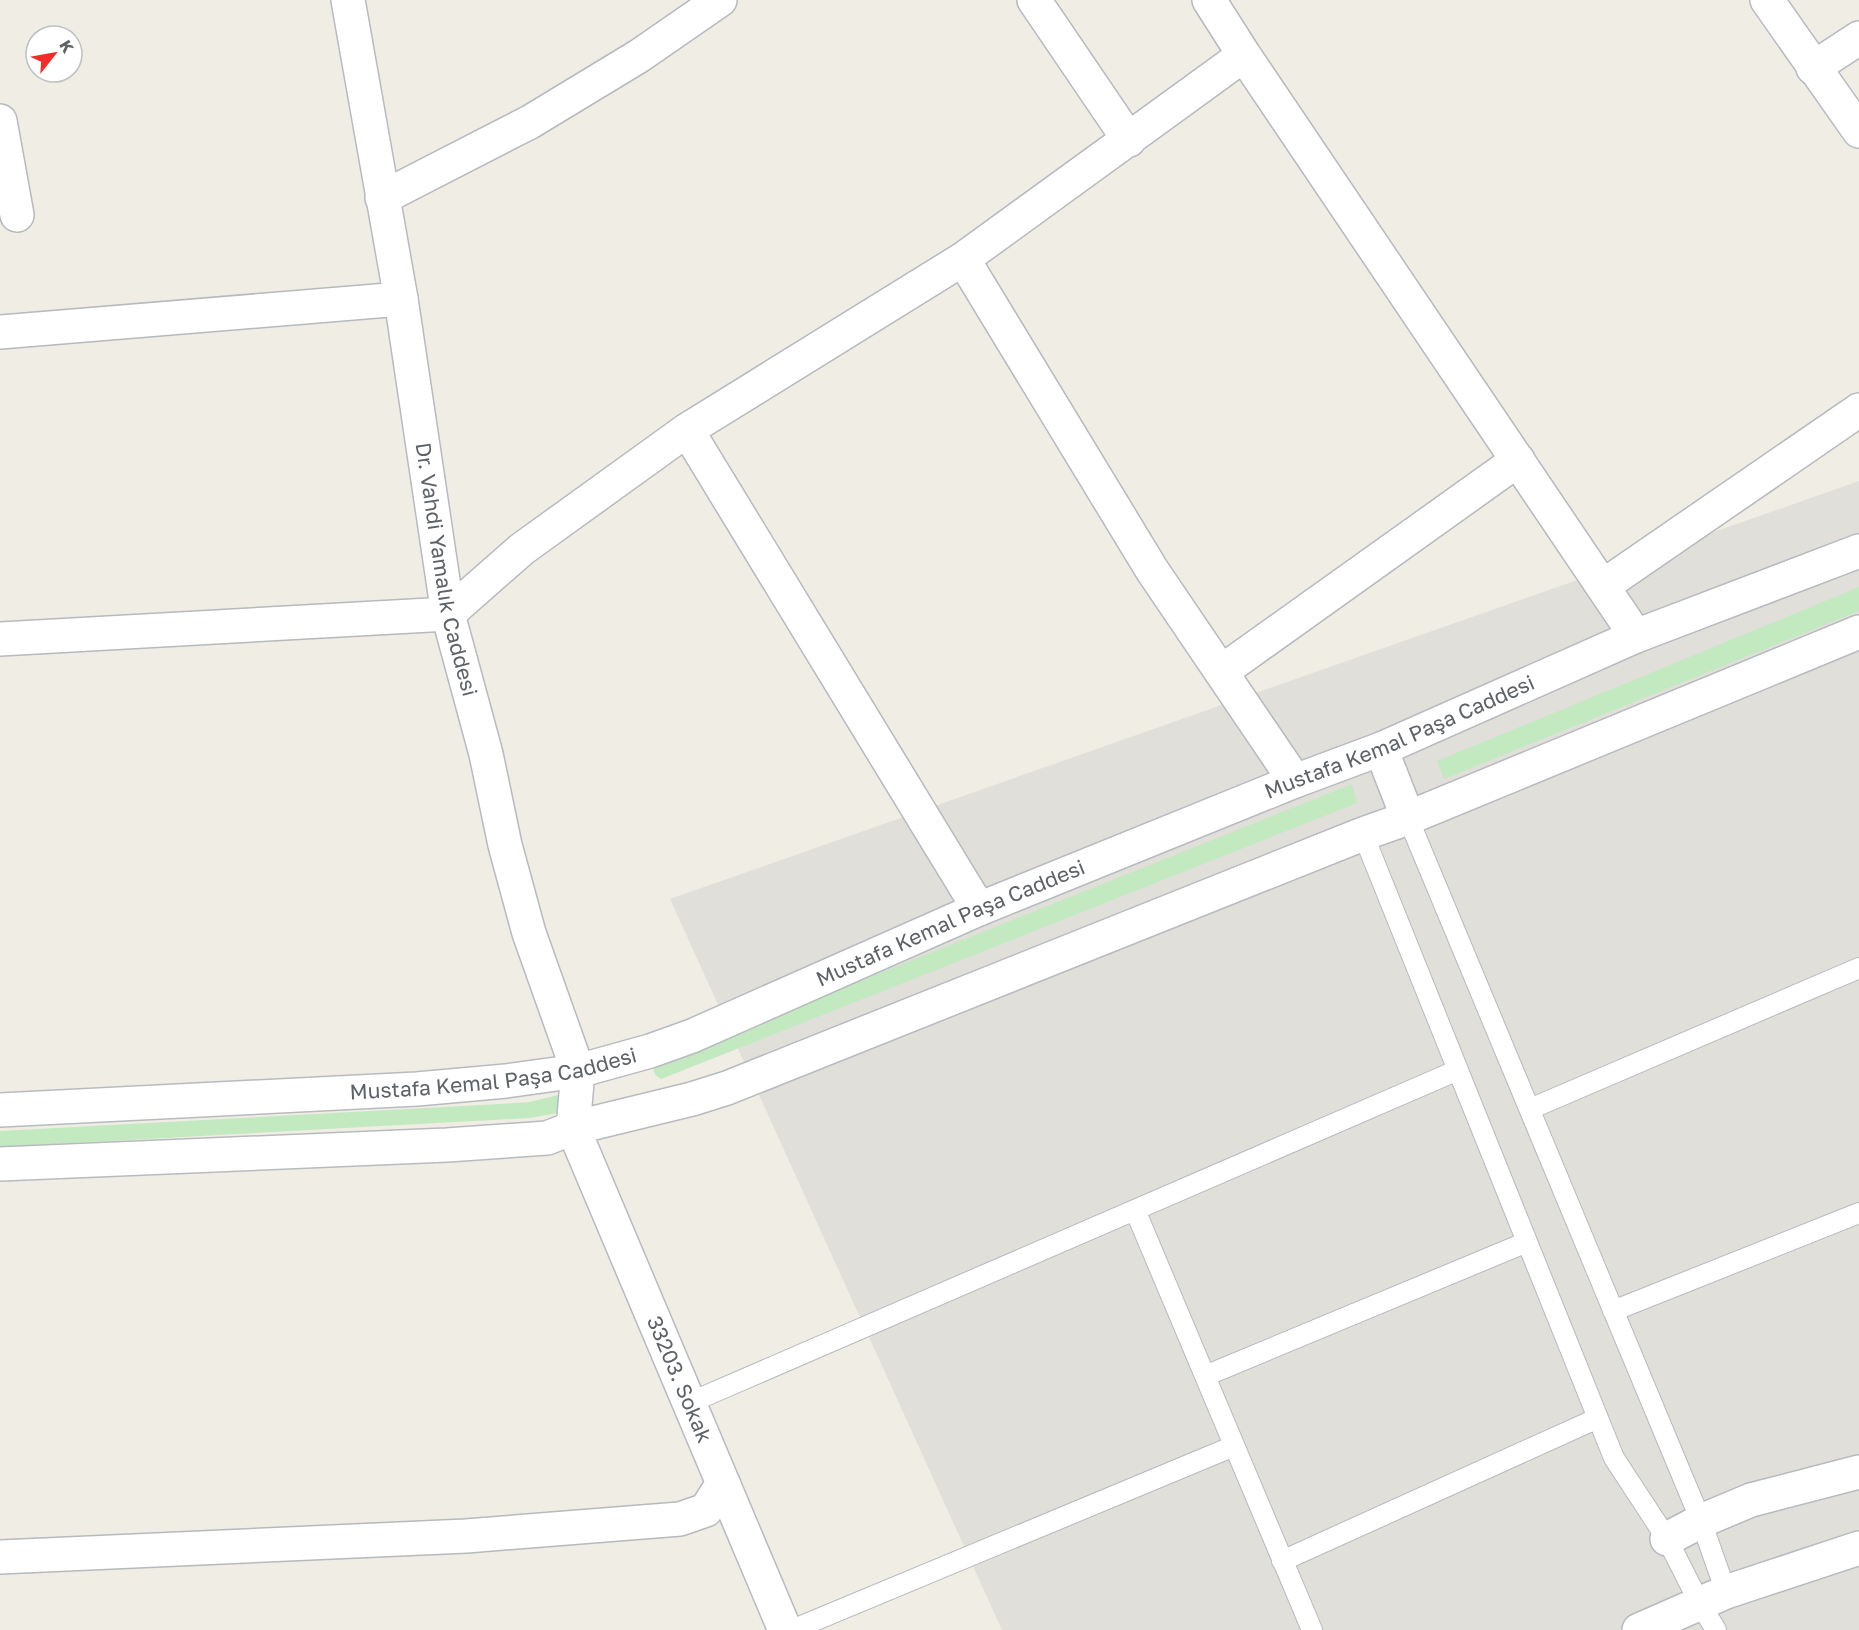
<svg xmlns="http://www.w3.org/2000/svg" width="1859" height="1630" font-family="'Golos Text',sans-serif">
<style>
.industrial{fill:#e1dfda}
.green{fill:#c3e9c1}
.lines{fill:none;stroke-linecap:round;stroke-linejoin:round}
.lane-casing{stroke:#b6b9bd;stroke-width:22}
.street-casing{stroke:#b6b9bd;stroke-width:36}
.secondary-casing{stroke:#b7bbc0;stroke-width:36}
.lane{stroke:#fff;stroke-width:20}
.street{stroke:#fff;stroke-width:33}
.secondary{stroke:#fff;stroke-width:33}
.labels{text-anchor:middle;stroke-width:4.5;stroke-linejoin:round;paint-order:stroke}
.street-label{font-size:21px;fill:#5d6267;stroke:#fff}
</style>
<rect width="100%" height="100%" fill="#f0ede5"/>
<!-- industrial -->
<path class="industrial" d="M1859 481V1630H1002L670 899Z"/>
<!-- green -->
<path class="green" d="M1859 587V611L1444 779 1437 761Z
M1352 784 1357 803 661 1079 655 1075 653 1068 658 1062Z
M563 1094 569 1111 530 1118 0 1147V1131L500 1104 529 1102Z"/>
<g class="lines">
<!-- lane casing -->
<g class="lane-casing">
<path id="lane" d="M1408 818 1701 1521 1726 1592
M1363 834 1614 1458 1667 1539 1699 1602 1716 1630
M1530 1109 1859 968
M1135 1210 1312 1630
M1613 1311 1859 1213
M1205 1376 1527 1242
M689 1403 1458 1070
M1282 1561 1598 1418
M792 1630 1234 1446"/>
</g>
<!-- street casing -->
<g class="street-casing">
<path id="street" d="M1034 0 1129 140
M1209 0 1244 55 1636 636
M1813 68 1859 38
M0 121 17 215
M382 198 530 122 639 56 720 0
M963 259 1152 570 1295 781
M0 332 401 299
M687 430 979 909
M1603 586 1859 410
M0 639 448 614 522 549 687 430 963 259 1244 55
M1221 672 1518 460
M1381 749 1408 818
M1667 1539 1701 1521 1751 1500 1859 1472
M0 1557 466 1536 680 1519 706 1510 723 1483
M1639 1630 1726 1592 1859 1548"/>
</g>
<!-- secondary casing -->
<g class="secondary-casing">
<g id="secondary">
<path id="s1" d="M348 0 401 299 448 614 486 754 505 845 529 933 578 1071 573 1128 785 1630"/>
<path d="M1767 0 1859 131"/>
<path id="s2" d="M0 1110 417 1089 506 1081 578 1071 650 1051 692 1036 979 909 1295 781 1381 749 1636 636 1859 551"/>
<path d="M0 1164 447 1145 547 1138 573 1128 692 1099 727 1088 1363 834 1408 818 1859 632"/>
</g>
</g>
<!-- lane -->
<use href="#lane" class="lane"/>
<!-- street -->
<use href="#street" class="street"/>
<!-- secondary -->
<use href="#secondary" class="secondary"/>
</g>
<g class="labels">
<!-- street labels -->
<g class="street-label">
<text dy="7" stroke="none"><textPath href="#s1" startOffset="578">Dr. Vahdi Yamalık Caddesi</textPath></text>
<text dy="7" stroke="none"><textPath href="#s2" startOffset="1467">Mustafa Kemal Paşa Caddesi</textPath></text>
<text dy="7" stroke="none"><textPath href="#s2" startOffset="981">Mustafa Kemal Paşa Caddesi</textPath></text>
<text dy="7" stroke="none"><textPath href="#s2" startOffset="495">Mustafa Kemal Paşa Caddesi</textPath></text>
<text dy="7" stroke="none"><textPath href="#s1" startOffset="1428">33203. Sokak</textPath></text>
</g>
</g>
<!-- north arrow -->
<g transform="translate(54 54) rotate(59)"><circle r="28" fill="#ffffff" stroke="#bec0c2" stroke-width="1.5"/>
<path d="M0-4.5L10 22L0 15L-10 22Z" fill="#f42c28"/>
<text y="-9" font-size="16" font-weight="bold" text-anchor="middle" fill="#5d6267">K</text>
</g>
</svg>
